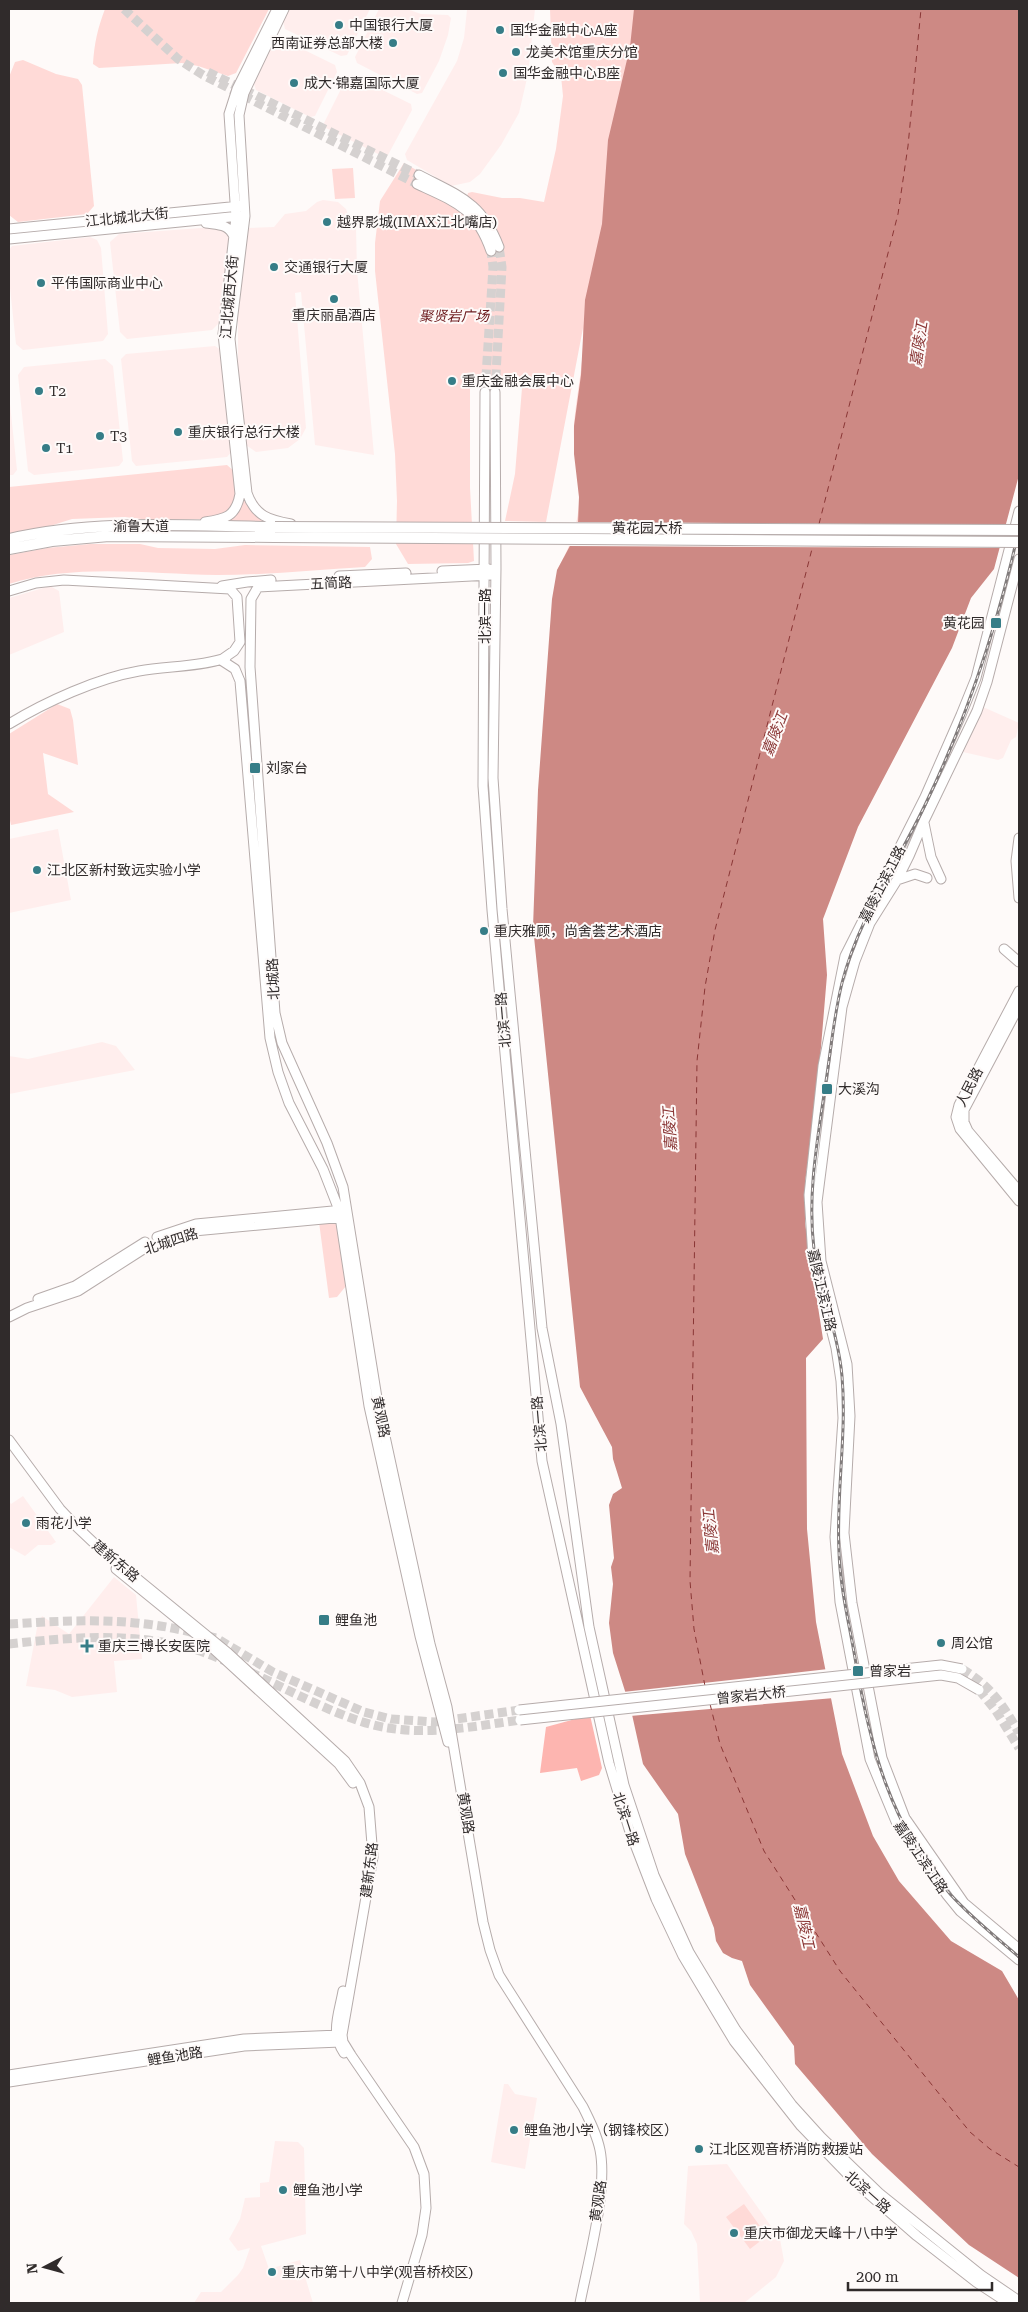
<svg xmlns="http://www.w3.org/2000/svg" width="1028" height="2312" font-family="'Roboto Serif','Noto Sans SC',serif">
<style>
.built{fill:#ffeeed}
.green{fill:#ffdad7}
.forest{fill:#fdb5b0}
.water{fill:#cd8984}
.pier{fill:#fefaf9}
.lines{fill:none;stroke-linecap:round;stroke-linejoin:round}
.ferry{stroke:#8a3635;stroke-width:1;stroke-dasharray:6 5;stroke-linecap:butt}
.major-tunnel{stroke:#d5d1d0;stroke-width:9;stroke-dasharray:9 4.5;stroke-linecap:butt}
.major-casing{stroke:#b6acab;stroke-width:11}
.highway-casing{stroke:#b6acab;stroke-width:12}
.major{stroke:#fff;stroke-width:9}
.highway{stroke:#fff;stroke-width:10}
.rail-casing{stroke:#817c7c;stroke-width:3}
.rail{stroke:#fefaf9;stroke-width:1;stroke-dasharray:4;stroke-linecap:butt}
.major-bridge-casing{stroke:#b6acab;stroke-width:11;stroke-linecap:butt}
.highway-bridge-casing{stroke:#b6acab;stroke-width:12;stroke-linecap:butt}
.major-bridge{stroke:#fff;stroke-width:9}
.highway-bridge{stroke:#fff;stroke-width:10}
.poi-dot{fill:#367d87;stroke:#fefaf9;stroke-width:2}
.labels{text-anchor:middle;stroke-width:4;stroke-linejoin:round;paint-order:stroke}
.poi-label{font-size:14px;fill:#302b2b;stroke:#fefaf9;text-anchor:start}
.street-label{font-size:14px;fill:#302b2b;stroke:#fefaf9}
.park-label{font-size:14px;font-style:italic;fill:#6c1a1d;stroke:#fefaf9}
.water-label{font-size:15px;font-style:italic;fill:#8a3635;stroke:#fefaf9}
</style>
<rect width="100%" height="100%" fill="#fefaf9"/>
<!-- built -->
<path class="built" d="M289 9H370L347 55 341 56 285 29 283 21Z
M379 9H407L421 14 448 15 451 18 448 35 439 61 422 93 417 94 357 63 355 57Z
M535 9 528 74 519 113 501 145 480 174 470 182 451 186 407 160 405 154 457 61 464 38 467 10Z
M280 38 335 65 337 72 315 116 310 117 256 90 254 84 274 40Z
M352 75 411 104 412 110 388 155 382 156 326 128 324 123 347 77Z
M323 200 338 202 346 209 351 224 356 228 357 270 374 455 315 445 301 292 295 293 306 428 300 439 288 448 256 452 246 445 238 372V321L247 228 274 227 285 214 306 211 317 202Z
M215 227 227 233 229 238 219 323 212 330 127 339 120 332 110 242 119 234Z
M90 237 97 240 101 248 108 334 103 341 23 350 16 344 9 279V250L12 246Z
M215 346 221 350 233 450 227 457 136 466 132 461 121 359 126 354Z
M105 359 113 366 123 461 119 466 34 475 28 471 18 375 24 367Z
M9 395 17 470 13 475H9Z
M50 586 59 591 64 632 9 655V598Z
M983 707 1019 723 1016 737 1011 740 1003 758 998 760 963 752Z
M58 829 71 900 9 913V839Z
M102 1042 116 1046 135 1070 9 1094V1056L28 1059Z
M23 1496 56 1542 51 1545H38L25 1556 9 1547V1501L11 1504Z
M114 1577 136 1595 142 1659 114 1661 117 1692 72 1697 55 1690 26 1686 37 1628 42 1616 69 1634Z
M504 2084H508L515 2094 537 2098 525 2169 491 2162Z
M275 2141 298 2142 304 2148 306 2234 261 2246 269 2269 300 2260 313 2303H194L201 2292H221L238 2275 243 2268 250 2248 238 2251 229 2239 240 2219 245 2198 260 2197V2183L269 2182Z
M727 2164 780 2239 784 2261 776 2277 744 2303H700L697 2244 691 2231 684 2224 688 2166Z"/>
<!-- green -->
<path class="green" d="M105 9H269L236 73 228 76 198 66 182 63 99 68 93 64C94 44 98 27 105 9Z
M550 9H867L579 574 557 570C573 542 582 516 578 483 577 464 573 446 574 426 576 394 585 361 583 328L546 522 505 521 515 474 522 388 474 384 470 388V488L474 561 468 563 408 564 396 544 397 501 395 454 375 271V243L380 201 404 163 420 172 416 186 462 211 474 223 490 253 503 249C493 221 488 216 467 197L468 193 472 192 502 198H520L544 202 556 149 563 96 561 76 552 62Z
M23 60 56 74 78 79 82 85 94 206 87 214 18 222 9 215V77L15 62Z
M353 168 355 198 335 199 332 169Z
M227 465 235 472C236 491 238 498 227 514L205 519 150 520 125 517 72 519 50 526 9 534V487Z
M243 496 253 513 265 523 225 522Z
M90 544H140L158 548 215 549 245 545 370 547 372 559 365 567C316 570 266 575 217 575 148 574 75 563 9 584L10 555 47 548Z
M57 704 70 709 73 720 78 765 43 753 48 794 74 812 11 825 9 816V734Z
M332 1221 338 1226 346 1286 337 1297 329 1298 319 1222Z
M744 2204 767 2236 750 2249 726 2217Z"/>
<!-- forest -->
<path class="forest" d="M590 1715 602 1768 599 1775 581 1781 577 1768 540 1773 546 1727Z"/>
<!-- water -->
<path class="water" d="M634 9H1019V475L994 569 971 598 952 648 858 827 823 919 827 975 818 1083 805 1183V1223L823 1339 806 1358 807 1529 816 1622 842 1754 873 1836 899 1881 951 1941 1002 1971 1019 2000V2278L969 2245 872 2154 795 2064 794 2046 750 1985 742 1961 732 1958 723 1953 716 1941 714 1928 685 1854 678 1814 643 1764 631 1710 613 1653 609 1623 613 1584 611 1567 614 1558 609 1505 613 1494 622 1488 613 1459 612 1447 580 1387 533 927 538 790 552 599 557 570 571 544 578 524 579 497 574 454V426L581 375 585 300 602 224 608 140 630 47Z"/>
<!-- pier -->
<path class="pier" d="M575 522 1008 525 1002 548 568 546Z
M828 1669 834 1698 630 1716 623 1692Z"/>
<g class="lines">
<!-- ferry -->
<path class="ferry" d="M819 524 898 214 908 146 921 9
M705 1686 694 1629 690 1581 697 1061 705 987 715 930 813 545
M710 1704 720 1744 764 1851 840 1971 970 2132 990 2149 1019 2167"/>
<!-- major-tunnel -->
<path class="major-tunnel" d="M124 9 178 59 203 75 417 184
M208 72 419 175
M485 392 493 267 491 251
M495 392 502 267 499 247
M9 1624C72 1620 133 1617 194 1633
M207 1636 216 1638 273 1672 364 1712 391 1719 435 1722 519 1710
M9 1644C80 1636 159 1630 225 1661
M962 1669C991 1686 1003 1705 1019 1733
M250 1672C289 1690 347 1722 388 1728 432 1735 476 1726 520 1720
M979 1690 996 1711 1019 1748"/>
<!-- major casing -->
<g class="major-casing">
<path id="major" d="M284 9 244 93 239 115 245 216 230 339 247 493C255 516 269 520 291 524
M419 175C459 196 482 202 499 247
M417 184C456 202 476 208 491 251
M206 223C219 225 229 224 234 237
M9 229 240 206
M9 239 240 216
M485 392 483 786 492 910 542 1461 609 1763 629 1829 656 1899 683 1956 734 2041 801 2126 854 2181 917 2236 976 2282 1008 2303
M495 392 496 568 493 778 502 909 542 1328 561 1424 589 1627 624 1785 654 1875 689 1952 736 2030 792 2105 821 2137 879 2193 981 2275 1019 2301
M1019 511 976 678 961 715 925 797 845 956 823 1066 809 1195 813 1258 836 1348 841 1381 843 1418 835 1537 840 1602 870 1759 897 1824 947 1895 960 1911 1019 1960
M205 522C225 519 236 517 240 494L223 334 236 217 229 114 237 89 277 9
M1019 559 987 682 977 711 924 821 909 856 897 880 870 923 855 961 842 1007 817 1202 821 1261 847 1364 850 1416 844 1533 852 1603 882 1758 905 1818 964 1903 1019 1949
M442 571 489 569
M491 575 258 587 251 599 250 667 275 1013 282 1043 327 1143 343 1187 378 1404 430 1644 447 1707 483 1922 490 1950 499 1975 583 2107C590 2121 597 2135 600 2150 608 2190 588 2262 580 2303
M339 576 406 573
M222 586 247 582 271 580
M9 591 36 583 64 580 230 589 237 597 240 642 234 651 221 660
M221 660 235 669 240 681 270 1038 278 1072 289 1103 323 1169 339 1210 369 1406 420 1636 448 1742
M9 724C45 702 98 678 139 671 167 666 199 667 226 658
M924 823 931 857 941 879
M1019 838 1016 861 1019 898
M897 880 915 874 927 878
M1004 949 1019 962
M1019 991 959 1105 956 1117 960 1129 1019 1201
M1019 1006 964 1110V1122L968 1131 1019 1191
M157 1237 196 1224 343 1210
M38 1299 75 1286 145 1242
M9 1317 27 1308 78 1291 145 1248 194 1231 345 1217
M9 1440 60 1509 77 1527 96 1545 228 1653 345 1761 360 1783 369 1807 373 1857 342 2035 343 2042 351 2055 414 2147 424 2174 426 2208 422 2235 402 2303
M116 1569 207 1643 339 1764 353 1783
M343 1991C339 2014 330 2032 344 2053
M9 2075 244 2039 339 2035
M9 2082 244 2046 341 2042"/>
</g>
<!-- highway casing -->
<g class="highway-casing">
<path id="highway" d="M9 539C96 519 186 526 275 527
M9 549 52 541 109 536 275 537"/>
</g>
<!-- major -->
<use href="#major" class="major"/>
<!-- highway -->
<use href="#highway" class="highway"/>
<!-- rail casing -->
<g class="rail-casing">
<path id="rail" d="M1019 529C998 624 968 715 926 803 898 862 858 919 842 983 834 1015 831 1049 826 1081 818 1137 807 1193 814 1249 820 1292 838 1332 842 1376 847 1434 836 1493 839 1552 840 1587 849 1623 855 1658 870 1747 890 1825 951 1895 972 1918 996 1937 1019 1957
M537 1712 891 1673 924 1666"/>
</g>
<!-- rail -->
<use href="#rail" class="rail"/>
<!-- major-bridge casing -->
<g class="major-bridge-casing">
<path id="major-bridge" d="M519 1710 941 1665 962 1669
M520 1720 941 1675 958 1678 979 1690"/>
</g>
<!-- highway-bridge casing -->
<g class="highway-bridge-casing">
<path id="highway-bridge" d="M275 527 1019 530
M275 537 1019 542"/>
</g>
<!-- major-bridge -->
<use href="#major-bridge" class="major-bridge"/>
<!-- highway-bridge -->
<use href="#highway-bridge" class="highway-bridge"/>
</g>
<!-- markers -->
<g class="poi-dot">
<circle cx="339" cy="25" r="5"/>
<circle cx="500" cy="30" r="5"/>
<circle cx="393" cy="43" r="5"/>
<circle cx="516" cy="52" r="5"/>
<circle cx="503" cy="73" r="5"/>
<circle cx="294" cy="83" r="5"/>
<circle cx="327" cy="222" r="5"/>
<circle cx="274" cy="267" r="5"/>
<circle cx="41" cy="283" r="5"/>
<circle cx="334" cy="299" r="5"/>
<circle cx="452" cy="381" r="5"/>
<circle cx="39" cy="391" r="5"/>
<circle cx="178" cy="432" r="5"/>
<circle cx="100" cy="436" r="5"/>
<circle cx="46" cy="448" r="5"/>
<rect x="990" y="617" width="12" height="12" rx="2.5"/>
<rect x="249" y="762" width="12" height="12" rx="2.5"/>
<circle cx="37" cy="870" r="5"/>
<circle cx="484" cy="931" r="5"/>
<rect x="821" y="1083" width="12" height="12" rx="2.5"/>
<circle cx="26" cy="1523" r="5"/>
<rect x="318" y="1614" width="12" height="12" rx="2.5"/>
<circle cx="941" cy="1643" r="5"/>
<path d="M84.5 1638.5h5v5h5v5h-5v5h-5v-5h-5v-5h5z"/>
<rect x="852" y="1665" width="12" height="12" rx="2.5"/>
<circle cx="514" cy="2130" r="5"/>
<circle cx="699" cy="2149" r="5"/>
<circle cx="283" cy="2190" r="5"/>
<circle cx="734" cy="2233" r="5"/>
<circle cx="272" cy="2272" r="5"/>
</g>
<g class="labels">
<!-- poi labels -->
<g class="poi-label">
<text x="349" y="30">中国银行大厦</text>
<text x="510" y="35">国华金融中心A座</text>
<text x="383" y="48" text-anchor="end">西南证券总部大楼</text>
<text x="526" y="57">龙美术馆重庆分馆</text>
<text x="513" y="78">国华金融中心B座</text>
<text x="304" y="88">成大·锦嘉国际大厦</text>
<text x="337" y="227">越界影城(IMAX江北嘴店)</text>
<text x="284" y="272">交通银行大厦</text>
<text x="51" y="288">平伟国际商业中心</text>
<text x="334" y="320" text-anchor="middle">重庆丽晶酒店</text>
<text x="462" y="386">重庆金融会展中心</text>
<text x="49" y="396">T2</text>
<text x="188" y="437">重庆银行总行大楼</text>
<text x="110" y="441">T3</text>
<text x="56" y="453">T1</text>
<text x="985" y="628" text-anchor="end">黄花园</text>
<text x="266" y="773">刘家台</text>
<text x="47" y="875">江北区新村致远实验小学</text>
<text x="494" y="936">重庆雅顾，尚舍荟艺术酒店</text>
<text x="838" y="1094">大溪沟</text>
<text x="36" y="1528">雨花小学</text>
<text x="335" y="1625">鲤鱼池</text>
<text x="951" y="1648">周公馆</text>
<text x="98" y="1651">重庆三博长安医院</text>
<text x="869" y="1676">曾家岩</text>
<text x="524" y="2135">鲤鱼池小学（钢锋校区）</text>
<text x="709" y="2154">江北区观音桥消防救援站</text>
<text x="293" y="2195">鲤鱼池小学</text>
<text x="744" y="2238">重庆市御龙天峰十八中学</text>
<text x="282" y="2277">重庆市第十八中学(观音桥校区)</text>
</g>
<!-- street labels -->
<g class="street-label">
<text transform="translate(127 217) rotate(-6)" y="5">江北城北大街</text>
<text transform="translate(229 297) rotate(-85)" y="5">江北城西大街</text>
<text x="141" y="531">渝鲁大道</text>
<text x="647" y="533">黄花园大桥</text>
<text transform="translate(331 583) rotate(-3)" y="5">五简路</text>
<text transform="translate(485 616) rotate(-90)" y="5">北滨一路</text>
<text transform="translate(882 884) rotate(-63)" y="5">嘉陵江滨江路</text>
<text transform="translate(273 979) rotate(-93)" y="5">北城路</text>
<text transform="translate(503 1020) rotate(-95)" y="5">北滨一路</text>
<text transform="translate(969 1087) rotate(-63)" y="5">人民路</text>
<text transform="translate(171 1241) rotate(-18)" y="5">北城四路</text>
<text transform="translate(822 1290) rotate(77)" y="5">嘉陵江滨江路</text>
<text transform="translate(381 1417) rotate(79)" y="5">黄观路</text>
<text transform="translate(539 1424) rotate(-95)" y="5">北滨一路</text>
<text transform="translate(116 1561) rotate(40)" y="5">建新东路</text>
<text transform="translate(751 1695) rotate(-6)" y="5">曾家岩大桥</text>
<text transform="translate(466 1813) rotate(81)" y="5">黄观路</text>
<text transform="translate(626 1819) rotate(72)" y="5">北滨一路</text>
<text transform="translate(921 1857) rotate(56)" y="5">嘉陵江滨江路</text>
<text transform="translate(369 1870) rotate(-83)" y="5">建新东路</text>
<text transform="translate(175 2056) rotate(-9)" y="5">鲤鱼池路</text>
<text transform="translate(868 2192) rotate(42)" y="5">北滨一路</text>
<text transform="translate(598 2201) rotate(-82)" y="5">黄观路</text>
</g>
<!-- park labels -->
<g class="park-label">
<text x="454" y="321">聚贤岩广场</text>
</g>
<!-- water labels -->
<g class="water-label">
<text transform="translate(919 344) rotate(-81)" y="5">嘉陵江</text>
<text transform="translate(775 734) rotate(-69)" y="5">嘉陵江</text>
<text transform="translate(670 1129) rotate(-94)" y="5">嘉陵江</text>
<text transform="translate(711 1532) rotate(-96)" y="5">嘉陵江</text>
<text transform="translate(804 1926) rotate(77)" y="5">嘉陵江</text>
</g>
</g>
<!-- border -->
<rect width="1028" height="2312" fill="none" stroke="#302b2b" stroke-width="20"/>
<!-- north arrow -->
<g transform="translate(45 2267) rotate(264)" stroke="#fefaf9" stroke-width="4" paint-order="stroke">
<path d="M0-4L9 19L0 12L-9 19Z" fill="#302b2b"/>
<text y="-8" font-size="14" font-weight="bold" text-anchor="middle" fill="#302b2b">N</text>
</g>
<!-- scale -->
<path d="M848 2282v8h144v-8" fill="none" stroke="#302b2b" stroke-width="2.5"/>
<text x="856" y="2282" font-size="15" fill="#302b2b" stroke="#fefaf9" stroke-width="4" paint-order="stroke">200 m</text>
</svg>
